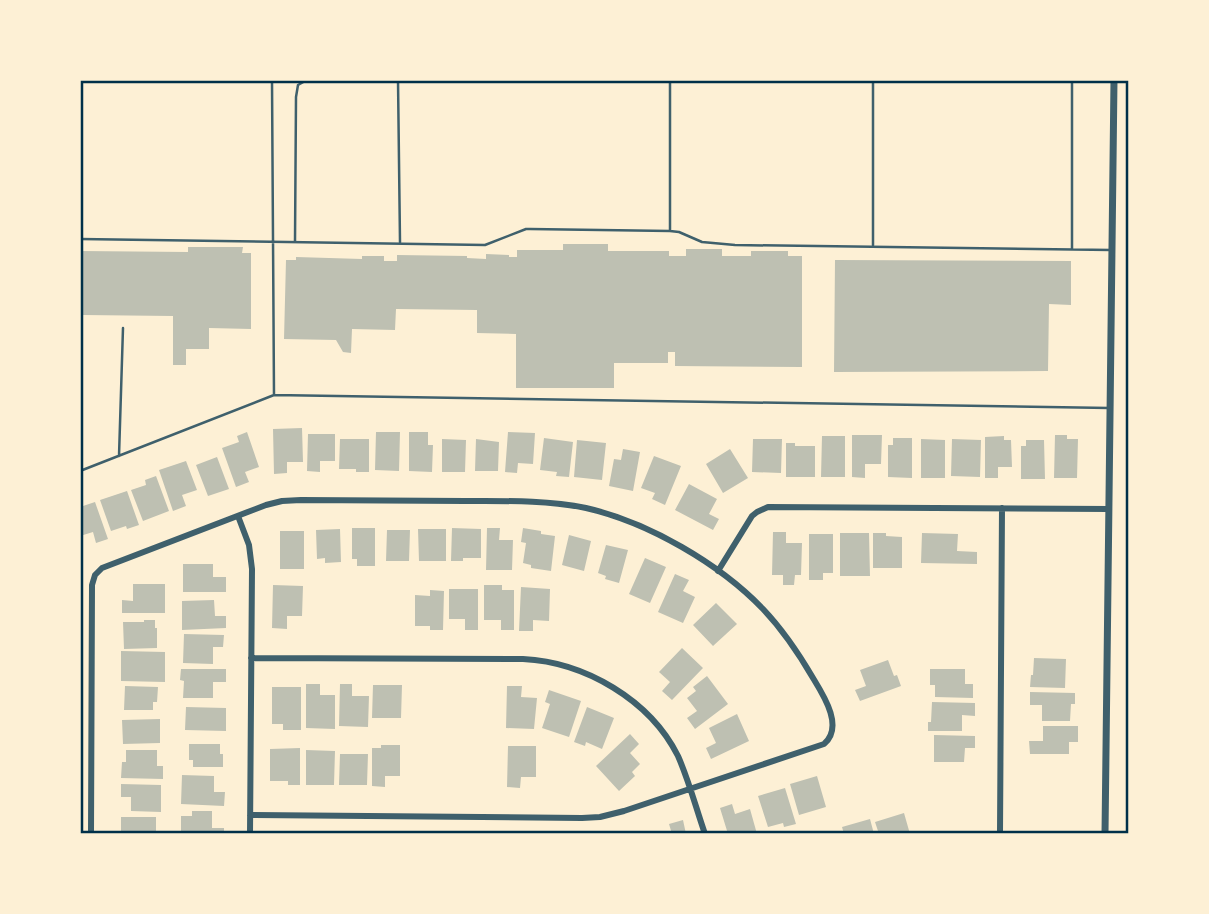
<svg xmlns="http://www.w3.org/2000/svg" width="1209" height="914" font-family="Quicksand,sans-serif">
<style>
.building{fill:#bec0b2}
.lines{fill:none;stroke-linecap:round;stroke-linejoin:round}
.service{stroke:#3f606c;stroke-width:2.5}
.minor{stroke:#3f606c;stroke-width:6}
.tertiary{stroke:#3f606c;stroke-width:7}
.neatline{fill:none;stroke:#003049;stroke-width:2.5}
</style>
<rect width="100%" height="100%" fill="#fdf0d5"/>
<!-- building -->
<path class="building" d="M563 244H608V251H669V256H686V249H722V256H751V251H788V256H802V367L675 366V352H668V363H614V388H516V334L477 333V310L396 309 395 330 352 329 351 353 343 352 336 340 284 339 286 260H296V257L362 259V256H384V261H397V255L467 256V258L486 259V254L509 255V257H517V250H563Z
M188 247H243L242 253H251V329L209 328V349H186V365H173V316L83 315V375H80V251L188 252Z
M835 260 1071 261V305L1049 304 1048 371 834 372Z
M302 428 303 462H287V473L274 474 273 429Z
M247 432 259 467 245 472 249 482 236 487 222 448 239 442 237 436Z
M376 432H400L399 471 375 470Z
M409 432H428V445H433L432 472 409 471Z
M508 432 535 433 533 464 518 463 517 473 505 472Z
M308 434H335V461H320V472L307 471Z
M852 435H882L881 464H865V478L852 477Z
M1055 435H1067V439H1078L1077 478H1054Z
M822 436H845V477H821Z
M1004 436V440H1011L1012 467H998V478H985V437Z
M544 438 573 442 569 477 556 476 557 472 540 470Z
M893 438H912V478L888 477V445H893Z
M340 439H369V472H356V469H339Z
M442 439 466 440 465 472H442Z
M476 439 499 442 498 471H475Z
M753 439H782L781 473 752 472Z
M921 439 945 440V478H921Z
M952 439 981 440 980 477 951 476Z
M577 440 606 443 602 480 574 477Z
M1026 440H1044L1045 479H1021V446H1026Z
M786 443H795V446H815V477H786Z
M623 449 640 452 633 491 609 486 614 459 621 460Z
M730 449 748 478 723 493 706 464Z
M654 456 681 466 665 505 652 499 655 493 641 488Z
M217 457 229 489 208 496 196 465Z
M186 461 197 490 182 495 186 506 173 511 159 470Z
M156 476 169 511 143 521 131 490 146 485 145 480Z
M689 484 717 499 709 514 719 519 713 530 675 510Z
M127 491 139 525 127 529 126 526 111 531 100 500Z
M80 502 83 506 95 502 108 539 96 543 93 532 80 536Z
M352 528H375V566H357V559H352Z
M452 528 481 529V558H463V561H451Z
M487 528H500L499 540H513L512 570H486Z
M523 528 541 531V534L555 536 551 571 531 568V565L523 563 526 543 521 542Z
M340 529 341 562 325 563V558L317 559 316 530Z
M418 529H446V561H419Z
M387 530H410L409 561H386Z
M280 531H304V569H280Z
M773 532H786V543H802L801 575H795L794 585H783V575H772Z
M840 533H869L870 576H840Z
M873 533H886V536L902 537V568H873Z
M922 533 958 534 957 551 977 552V564L921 563Z
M809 534H833V573H823V580H809Z
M569 535 591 541 584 571 562 565Z
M606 545 628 550 619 583 605 579 606 576 598 573Z
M645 558 666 567 650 603 629 594Z
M183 564H213V577H226V592H183Z
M675 574 689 580 683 591 695 597 683 623 658 612Z
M133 584H165V613H122V600L133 601Z
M273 585 303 586 302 616H287V629L272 628Z
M484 585H502V590H514V630H501V620H484Z
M521 587 550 589 549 621 533 620V631H519Z
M449 589H478V630H465V619H449Z
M430 590 444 591 443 630H430V626H415V595L430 596Z
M214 600 215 616H226V628L182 630V601Z
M716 603 737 624 713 646 693 625Z
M144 620H155V628H157V648L124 649 123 622H144Z
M184 634 224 635 223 647H213V664L183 663Z
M682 648 703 668 672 700 662 691 670 682 659 672Z
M121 651 165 652V682L121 681Z
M1034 658 1066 659 1065 688 1030 687 1031 675H1033Z
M888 660 894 676 897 675 901 686 860 701 855 690 866 686 860 670Z
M181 669H226V682H213V698H183L184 681 180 680Z
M930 669H965V684H973V698L935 697V685H930Z
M707 676 728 704 695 729 687 718 697 711 687 698 696 691 693 687Z
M306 684H320V695H335V729L306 728Z
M340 684H352V696H369L368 727 339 726Z
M373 685H402L401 718H372Z
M125 686 158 687 157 702H153V710H124Z
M507 686H522L521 697 537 698 534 729 506 728Z
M272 687H301V730H283V724H272Z
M549 690 581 701 569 737 542 728 550 704 545 702Z
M1030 692 1075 693V704H1071L1070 721H1042V705H1030Z
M932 702 975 703V716L962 715V731H928V722H931Z
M186 707 226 708V731L185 730Z
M587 707 614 718 602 749 586 742 585 746 574 742Z
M737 714 749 741 711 759 706 748 716 743 709 728Z
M160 719V743L123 744 122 720Z
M1043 726H1078V742H1069V754H1030L1029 741H1043Z
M630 734 639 744 630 753 640 764 632 772 635 776 619 791 596 766Z
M934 735 975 736V748H965L964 762H934Z
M189 744H220V754H223V767H193V760H189Z
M381 745H400V776H385V787L372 786V748H381Z
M508 746H536V777H521L520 788 507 787Z
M300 748V785H288V781H270V749Z
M126 750H157V766H163V779L121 778 122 762H126Z
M306 750 335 751 334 785H306Z
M340 754H368L367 785H339Z
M182 775 214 776V792H225L224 806 181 804Z
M817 776 826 807 799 815 790 784Z
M121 784 161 785V812L131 811V797H121Z
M785 788 796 824 784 827 783 823 768 827 758 796Z
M732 804 735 814 750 809 757 834H728L720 808Z
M192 811H212V828H224V834H181V816H192Z
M904 813 910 834H879L875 822Z
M121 817H156V834H121Z
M870 819 874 834H844L842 827Z
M683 820 686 834H672L669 824Z"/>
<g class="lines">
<!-- service -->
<path class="service" d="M272 80 274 395
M398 80 400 242
M670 80V231
M873 80V245
M80 239 485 245 526 229H530L670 231 679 232 702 242 735 245 1111 250
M295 241 296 97 298 85 307 80
M1072 249V80
M119 456 123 328
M80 471 274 395 1109 408"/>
<!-- minor -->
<path class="minor" d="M238 516 249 545 252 569 250 834
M718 571 752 516 757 512 768 507 1109 509
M251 658 523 659C585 662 650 700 678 756 689 781 696 808 705 834
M91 834 92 585 95 575 102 568 266 505 282 501 301 500C356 500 410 501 465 501 506 501 547 500 586 508 648 522 720 564 763 609 783 630 799 654 813 678 824 696 844 727 824 744L624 811 600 817 582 818 250 815
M1000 834 1002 508"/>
<!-- tertiary -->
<path class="tertiary" d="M1105 834 1114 80"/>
</g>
<!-- border -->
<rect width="1209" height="914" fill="none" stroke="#fdf0d5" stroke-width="164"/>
<rect x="82" y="82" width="1045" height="750" class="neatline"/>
</svg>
